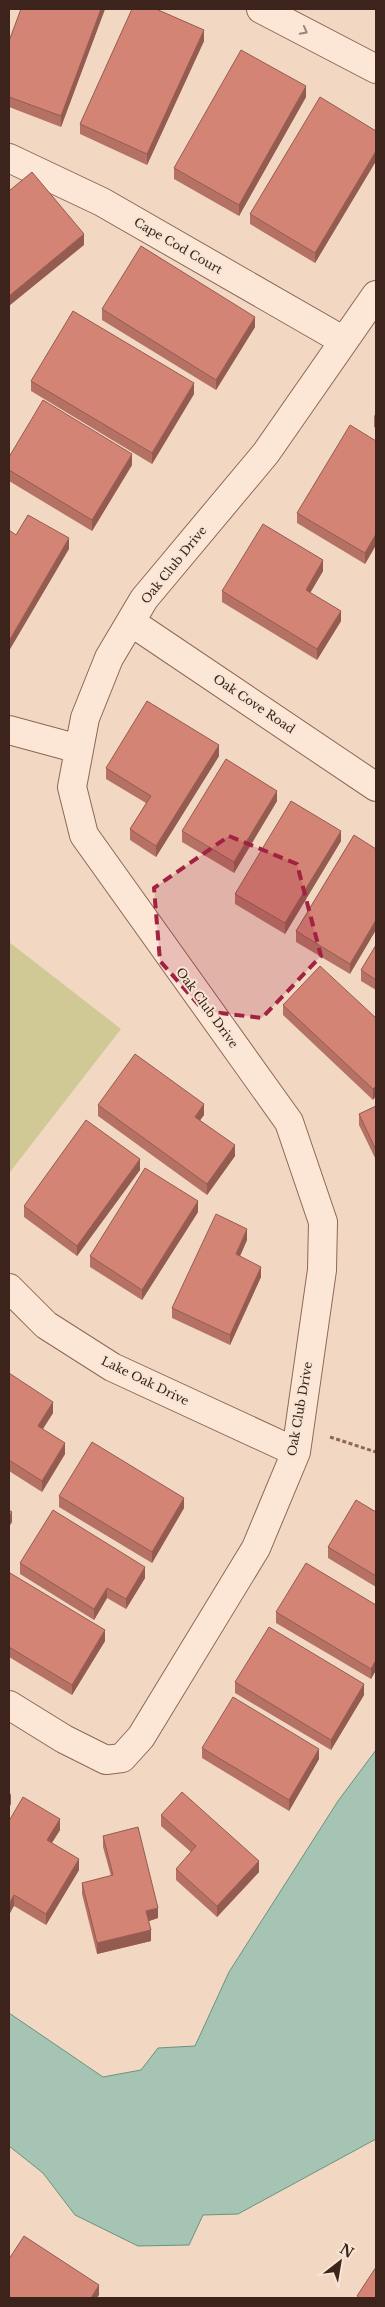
<svg xmlns="http://www.w3.org/2000/svg" width="385" height="2307" font-family="'Libre Baskerville',serif">
<style>
.green{fill:#d1c995}
.water{fill:#a5c4b3;stroke:#6a937f}
.lines{fill:none;stroke-linecap:round;stroke-linejoin:round}
.minor-casing{stroke:#8d6757;stroke-width:30}
.path{stroke:#8d6757;stroke-width:3;stroke-dasharray:4 2.5;stroke-linecap:butt}
.minor{stroke:#fce7d6;stroke-width:28}
.wall{fill:#b57264}
.shaded-wall{fill:#945c51}
.building{fill:#d38474;stroke:#945c51}
.oneway{stroke:#9c867a}
.marked{fill:#a12242;fill-opacity:0.2;stroke:#a12242;stroke-width:4;stroke-dasharray:10 6;stroke-linejoin:round}
.labels{text-anchor:middle;stroke-width:4;stroke-linejoin:round;paint-order:stroke}
.street-label{font-size:12px;fill:#3c241d;stroke:#f8e4d2}
</style>
<rect width="100%" height="100%" fill="#f2d8c2"/>
<!-- green -->
<path class="green" d="M9 942 121 1029 10 1172 9 1171Z"/>
<!-- water -->
<path class="water" d="M376 1750V2139L238 2214 203 2215 189 2245 138 2246 75 2215 43 2173 9 2146V2013L103 2077 141 2070 158 2048 195 2046 229 1972 338 1801Z"/>
<g class="lines">
<!-- minor casing -->
<g class="minor-casing">
<path id="minor" d="M261 9 376 69
M9 158 102 202 344 341
M131 622 376 787
M9 730 79 749
M9 1288 46 1325 112 1367 296 1452
M9 1705 64 1739 106 1760 122 1758 141 1737 256 1548 296 1452 322 1270 323 1222 289 1122 84 835 72 787 85 718 109 658 144 599 266 453 376 295"/>
</g>
<!-- path -->
<path class="path" d="M330 1437 376 1452"/>
<!-- minor -->
<use href="#minor" class="minor"/>
</g>
<!-- wall -->
<path class="wall" d="M21 9H105L61 127 9 107V41Z
M204 41 147 165 80 134V124Z
M306 97 239 216 174 179V168Z
M376 131V161L315 263 250 224V214Z
M102 309 255 327 216 390 102 320Z
M31 381 194 394 152 464 31 391Z
M376 413V428L374 427V416Z
M376 441V545L365 564 297 523V513Z
M9 457 132 465 92 531 9 481Z
M323 571 310 593 341 621 317 660 222 602V591Z
M219 756 156 857 130 840V829L146 803 106 779V768Z
M277 801 234 873 182 842V831Z
M354 835 350 974 296 942V931Z
M341 841 285 934 235 904V894Z
M376 945V990L361 981V970Z
M283 1005 376 1018 373 1100 283 1015Z
M98 1105 204 1115 200 1120 235 1156 207 1195 98 1116Z
M376 1106V1160L359 1125V1114Z
M140 1170 77 1256 24 1217V1206Z
M198 1212 142 1300 90 1267V1256Z
M247 1240 240 1256 261 1277 230 1345 172 1318V1308Z
M9 1373 53 1413 43 1429 65 1454 42 1492 9 1471Z
M59 1496 184 1508 152 1563 59 1507Z
M376 1512V1587L328 1558V1547Z
M20 1563 145 1578 126 1609 107 1598 94 1620 20 1574Z
M9 1575 105 1641 72 1695 9 1657Z
M376 1605V1670L371 1679 276 1623V1612Z
M235 1682 364 1695 331 1750 235 1693Z
M202 1748 319 1759 289 1811 202 1758Z
M161 1815 259 1872 217 1917 176 1880V1869L191 1852 161 1826Z
M9 1821 60 1830 52 1843 79 1870 46 1925 14 1906Z
M103 1836 158 1918 149 1921 151 1941 97 1954 82 1894V1883L111 1876 103 1847Z"/>
<!-- shaded-wall -->
<path class="shaded-wall" d="M101 9H105L61 127V116Z
M204 30V41L147 165V154Z
M306 86V97L239 216V205Z
M376 151V161L315 263V253Z
M84 234V245L9 306V296Z
M255 317V327L216 390V380Z
M194 383V394L152 464V453Z
M132 454V465L92 531V520Z
M376 534V545L365 564V553Z
M69 538V549L9 651V641Z
M323 560V571L306 600V590Z
M341 611V621L317 660V649Z
M219 745V756L156 857V846Z
M277 791V801L234 873V862Z
M341 831V841L285 934V923Z
M376 920V930L350 974V964Z
M376 1086V1096L373 1100V1089Z
M204 1104V1115L195 1127V1117Z
M235 1145V1156L207 1195V1184Z
M140 1159V1170L77 1256V1246Z
M198 1201V1212L142 1300V1290Z
M247 1229V1240L236 1265V1254Z
M261 1267V1277L230 1345V1335Z
M53 1402V1413L38 1436V1426Z
M65 1443V1454L42 1492V1481Z
M184 1498V1508L152 1563V1552Z
M12 1512V1522L9 1527V1517Z
M145 1567V1578L126 1609V1599Z
M107 1588V1598L94 1620V1609Z
M105 1630V1641L72 1695V1685Z
M376 1660V1670L371 1679V1669Z
M364 1684V1695L331 1750V1740Z
M319 1749V1759L289 1811V1800Z
M11 1793V1804L9 1808V1797Z
M60 1819V1830L47 1850V1840Z
M79 1859V1870L46 1925V1914Z
M259 1861V1872L217 1917V1906Z
M14 1895V1906L9 1915V1904Z
M158 1908V1918L146 1922V1911Z
M151 1930V1941L97 1954V1943Z
M99 2285V2295L97 2298H91Z"/>
<!-- building -->
<path class="building" d="M21 9H101L61 116 9 97V41Z
M132 9H156L204 30 147 154 80 124Z
M241 50 306 86 239 205 174 168Z
M320 97 376 131V151L315 253 250 214Z
M32 172 84 234 9 296V191Z
M141 246 255 317 216 380 102 309Z
M73 311 194 383 152 453 31 381Z
M43 400 132 454 92 520 9 470V457Z
M350 425 376 441V534L365 553 297 513Z
M28 515 69 538 9 641V530L16 535Z
M263 524 323 560 306 590 341 611 317 649 222 591Z
M147 701 219 745 156 846 130 829 151 796 106 768Z
M226 759 277 791 234 862 182 831Z
M291 801 341 831 285 923 235 894Z
M354 835 376 849V920L350 964 296 931Z
M376 945V980L361 970Z
M320 966 376 1018V1086L373 1089 283 1005Z
M135 1054 204 1104 195 1117 235 1145 207 1184 98 1105Z
M376 1106V1150L359 1114Z
M86 1120 140 1159 77 1246 24 1206Z
M145 1168 198 1201 142 1290 90 1256Z
M216 1214 247 1229 236 1254 261 1267 230 1335 172 1308Z
M9 1373 53 1402 38 1426 65 1443 42 1481 9 1460Z
M92 1442 184 1498 152 1552 59 1496Z
M356 1500 376 1512V1576L328 1547Z
M9 1510 12 1512 9 1517Z
M53 1510 145 1567 126 1599 107 1588 94 1609 20 1563Z
M306 1563 376 1605V1660L371 1669 276 1612Z
M10 1573 105 1630 72 1685 9 1647V1575Z
M269 1627 364 1684 331 1740 235 1682Z
M233 1697 319 1749 289 1800 202 1748Z
M182 1792 259 1861 217 1906 176 1869 196 1846 161 1815Z
M23 1797 60 1819 47 1840 79 1859 46 1914 14 1895 9 1904V1821Z
M138 1827 158 1908 146 1911 151 1930 97 1943 82 1883 113 1875 103 1836Z
M24 2236 99 2285 91 2298H9V2259Z
M376 2267V2298H360L357 2296Z"/>
<!-- one-way arrows -->
<defs><path id="oneway-chevron" d="M-2-3.5L2.5 0L-2 3.5" fill="none" stroke-width="1.6" stroke-linecap="round" stroke-linejoin="round" transform="scale(1.25)"/></defs>
<use class="oneway" href="#oneway-chevron" transform="translate(304 31) rotate(28)"/>
<!-- marked area -->
<path class="marked" d="M229 836 297 864 321 956 262 1018 204 1011 160 961 154 888Z"/>
<g class="labels">
<!-- street labels -->
<g class="street-label">
<text transform="translate(178 246) rotate(30)" y="4">Cape Cod Court</text>
<text transform="translate(174 565) rotate(-51)" y="4">Oak Club Drive</text>
<text transform="translate(254 704) rotate(34)" y="4">Oak Cove Road</text>
<text transform="translate(207 1008) rotate(54)" y="4">Oak Club Drive</text>
<text transform="translate(145 1381) rotate(26)" y="4">Lake Oak Drive</text>
<text transform="translate(300 1409) rotate(-80)" y="4">Oak Club Drive</text>
</g>
</g>
<!-- border -->
<rect width="385" height="2307" fill="none" stroke="#3c241d" stroke-width="20"/>
<!-- north arrow -->
<g transform="translate(340 2262) rotate(31)" stroke="#f8e4d2" stroke-width="4" paint-order="stroke">
<path d="M0-4L9 19L0 12L-9 19Z" fill="#3c241d"/>
<text y="-8" font-size="14" font-weight="bold" text-anchor="middle" fill="#3c241d">N</text>
</g>
</svg>
